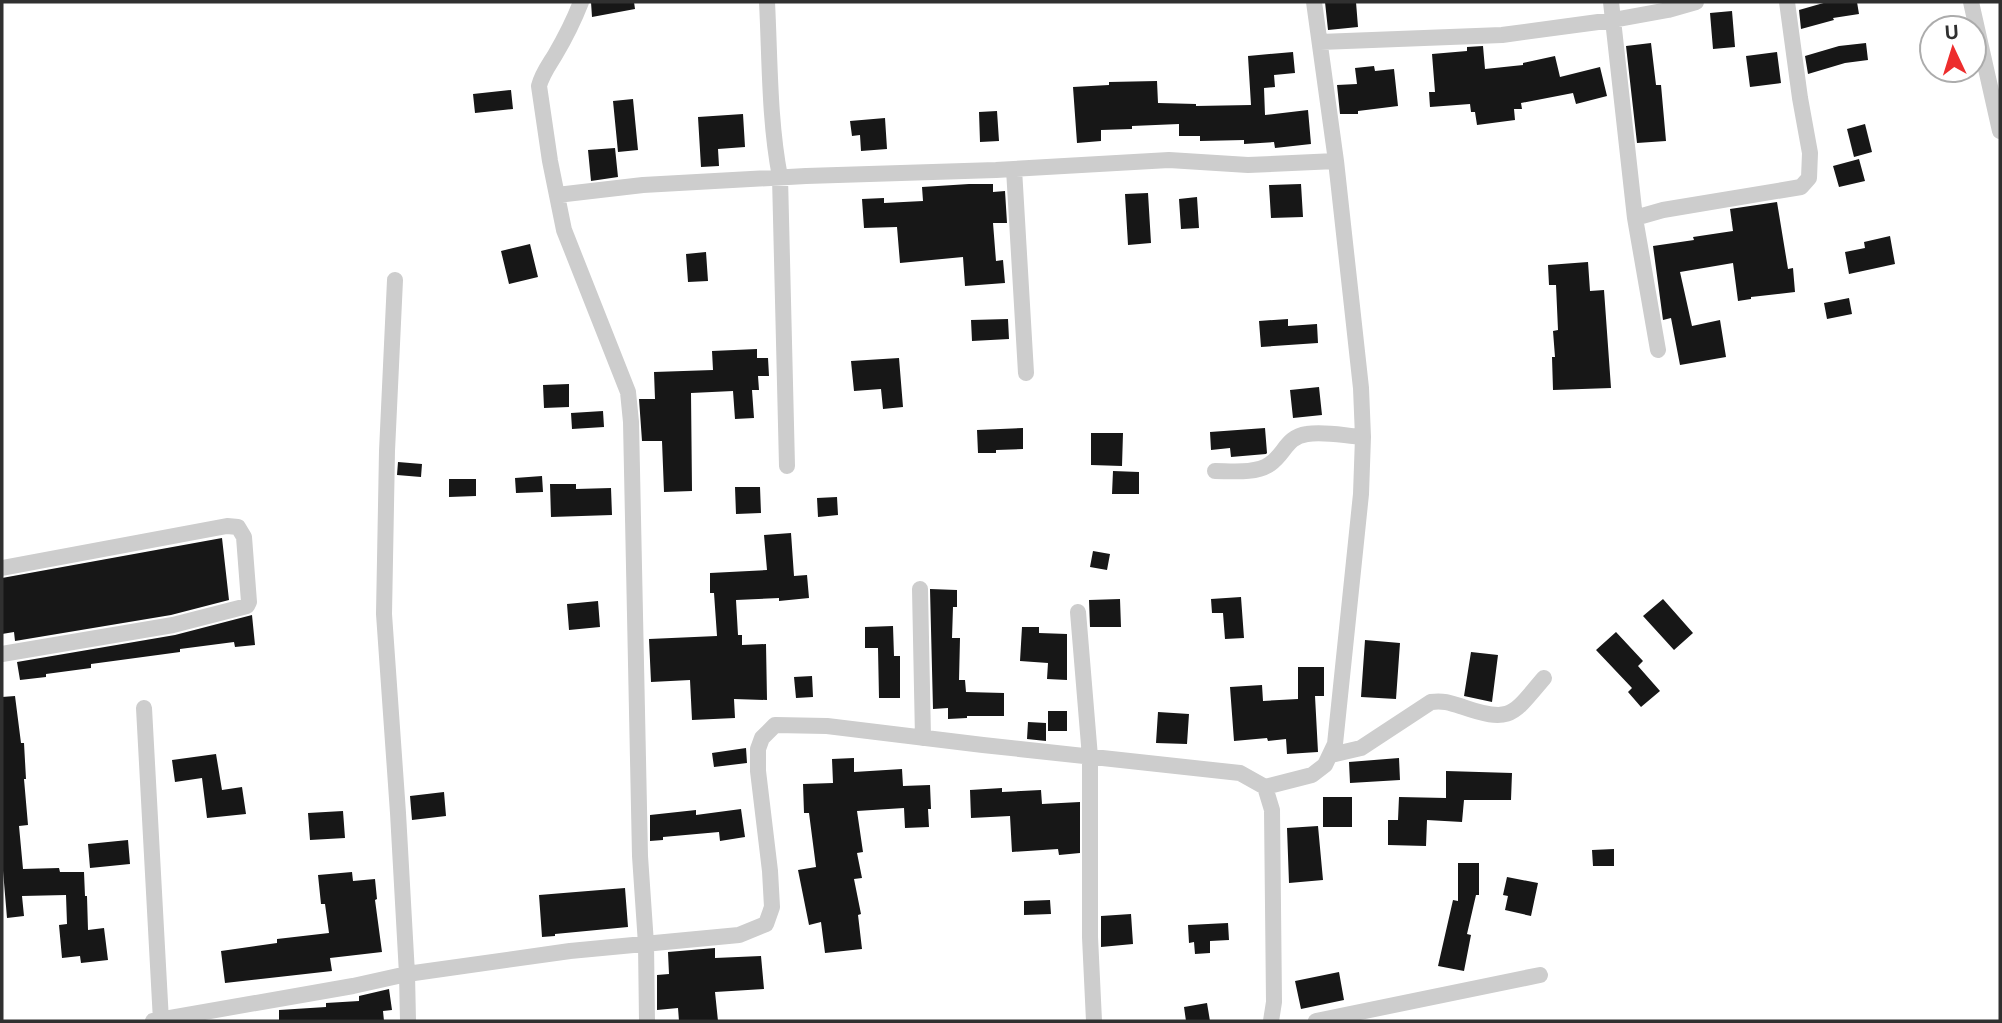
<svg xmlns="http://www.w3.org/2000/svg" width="2002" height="1023" font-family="Inter,sans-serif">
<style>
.building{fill:#171717}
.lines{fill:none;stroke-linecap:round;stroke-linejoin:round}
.minor{stroke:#cdcdcd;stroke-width:16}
</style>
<rect width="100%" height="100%" fill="#fff"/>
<!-- building -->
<path class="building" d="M591 2H634L635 9 592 17Z
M1325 2H1356L1358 27 1328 30Z
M1827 2H1857L1859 14 1833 18 1834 20 1801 29 1799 10Z
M1732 11 1735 47 1713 49 1710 13Z
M1651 43 1656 85H1661L1666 141 1637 143 1626 46Z
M1866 43 1868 60 1845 63 1808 74 1805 56 1839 46Z
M1483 46 1485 69 1523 65V63L1555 56 1560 77 1600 67 1607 96 1576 104 1573 93 1521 103 1522 109H1514L1515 120 1477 125 1475 112H1471L1470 104 1430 107 1429 92H1435L1432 54 1467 51V47Z
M1293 52 1295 73 1274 75 1275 87 1264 88 1265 115 1308 110 1311 144 1275 148 1274 142 1244 144V140L1200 141V136H1179V124L1132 126V129L1101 130V141L1077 143 1073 87 1109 85V82L1157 81 1158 103 1196 104V106L1251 105 1248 56Z
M1777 52 1781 83 1750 87 1746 56Z
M1374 66 1375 71 1394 69 1398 106 1358 111V114H1340L1337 85 1357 84 1355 68Z
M511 90 513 109 475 113 473 94Z
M633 99 638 150 618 152 613 101Z
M997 111 999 141 980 142 979 112Z
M743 114 745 147 718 149 719 166 701 167 698 117Z
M885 118 887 149 861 151 860 135 852 136 850 121Z
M1865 124 1872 152 1854 157 1847 129Z
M615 148 618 177 591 181 588 150Z
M1859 159 1865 181 1839 187 1833 166Z
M969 184H993V192L1005 191 1007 223H993L996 261 1003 260 1005 283 965 286 963 257 900 263 897 227 864 228 862 199 884 198V203L923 201 922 187Z
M1301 184 1303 217 1271 218 1269 185Z
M1148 193 1151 243 1128 245 1125 194Z
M1197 197 1199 228 1181 229 1179 199Z
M1777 202 1788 269 1793 268 1795 292 1751 297V299L1738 301 1733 263 1680 272 1692 326 1720 320 1726 357 1680 365 1671 318 1663 320 1653 246 1694 240 1693 237 1733 231 1730 209Z
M1890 236 1895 264 1849 274 1845 252 1865 248 1864 242Z
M530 244 538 277 509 284 501 251Z
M706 252 708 281 688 282 686 254Z
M1588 262 1590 291 1604 290 1611 388 1553 390 1552 357H1555L1553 331 1558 330 1556 285H1549L1548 265Z
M1849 298 1852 314 1827 319 1824 303Z
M1008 319 1009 339 972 341 971 320Z
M1288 319V326L1317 324 1318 343 1261 347 1259 321Z
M757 349V358H768L769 376H758L759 390H752L754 418 735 419 733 391 691 393 692 491 664 492 662 441H642L639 399H655L654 372 713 370 712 351Z
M899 358 903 407 883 409 881 389 854 391 851 361Z
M569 384V407L544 408 543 385Z
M1319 387 1322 415 1293 418 1290 390Z
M603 411 604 427 572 429 571 413Z
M1023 428V449L996 450V453H978L977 430Z
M1265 428 1267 453 1266 454 1231 457 1230 448 1211 450 1210 432Z
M1091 433H1123L1122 466 1091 465Z
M398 462 422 464 421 477 397 475Z
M1113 471 1139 472V494H1112Z
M542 476 543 492 516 493 515 478Z
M449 479H476V496L449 497Z
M550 484H576V489L611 488 612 515 551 517Z
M735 487H760L761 513 736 514Z
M837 497 838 515 818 517 817 498Z
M791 533 794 576 807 575 809 598 779 601V598L736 600 738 635H742V645L766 644 767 700 734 699 735 718 692 720 690 680 651 682 649 639 717 636 714 593H710V573L767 570 764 535Z
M222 538 229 600 171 615 15 641 14 632 2 634V578Z
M1093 551 1110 554 1107 570 1090 567Z
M930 589 957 590V607H953L952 638H960L959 680H965L966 692 1004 693V716H967V718L948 719V708L933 709Z
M1241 597 1244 638 1225 639 1223 613H1212L1211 599Z
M1120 599 1121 627H1090L1089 600Z
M1663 599 1693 633 1674 650 1643 616Z
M598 601 600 627 569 630 567 604Z
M252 615 255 645 235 647 234 642 180 649V652L91 664V668L46 674V677L20 680 17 662 175 635Z
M893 626 894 656H900V698H879L878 648H865V627Z
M1022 627H1039V633L1067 634V680L1047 679 1048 663 1020 661Z
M1616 632 1643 661 1638 666 1660 691 1641 707 1628 692 1632 688 1596 650Z
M1365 640 1400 643 1396 699 1361 697Z
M1471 652 1498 655 1492 702 1464 696Z
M1298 667H1324V696H1315L1318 752 1287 754 1286 739 1268 741 1267 738 1234 741 1230 687 1262 685 1263 701 1298 699Z
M812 676 813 697 796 698 794 677Z
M15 696 21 743H24L26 779H24L28 825 19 826 23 869 59 868 60 872H84L85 896H87L88 930 104 928 108 960 81 963 80 956 62 958 59 925 67 924 66 895 22 896 24 916 7 918 2 859V697Z
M1048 711H1067V731H1048Z
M1158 712 1189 714 1187 744 1156 743Z
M1028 722 1046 723V741L1027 739Z
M746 748 747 763 714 767 712 753Z
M216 754 222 790 242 787 246 814 207 818 202 778 175 782 172 760Z
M854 758V772L902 769 903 786 930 785 931 809H928L929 827 905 828 904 808 857 811 863 852 857 853 862 878 854 879 861 914 858 915 862 949 825 953 821 922 809 925 798 870 816 867 809 813H804L803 784 833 783 832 759Z
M1399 758 1400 780 1350 783 1349 762Z
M1446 771 1512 773 1511 800H1464L1462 822 1427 820 1426 846 1388 845V820H1398L1399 797 1446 798Z
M1002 788V792L1041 790 1042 804 1080 802V853L1059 855 1058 849 1012 852 1010 816 971 818 970 790Z
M444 792 446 816 412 820 410 796Z
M1323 797H1352V827H1323Z
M741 809 745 837 720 841 719 832 663 837V840L650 841V815L696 810V815Z
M343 811 345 838 310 840 308 813Z
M1318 826 1323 880 1289 883 1287 828Z
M128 840 130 864 90 868 88 844Z
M1614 849V866H1593L1592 850Z
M1458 863H1479V895H1476L1467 934 1471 935 1464 971 1438 966 1453 900 1458 901Z
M352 872 353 881 375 879 377 899 375 900 382 952 330 958 332 971 225 983 221 951 277 943V939L329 933 325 904H321L318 875Z
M1507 877 1538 883 1531 916 1505 910 1508 896 1503 895Z
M625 888 628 927 555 934V936L542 937 539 895Z
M1050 900 1051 914 1024 915V901Z
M1131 914 1133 944 1101 947V916Z
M1228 923 1229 940 1210 941V953L1195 954 1194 942 1189 943 1188 925Z
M715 948V958L761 956 764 989 715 992 718 1021H679L678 1008 657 1010V975L669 974 668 952Z
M1339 972 1344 1000 1301 1009 1295 981Z
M389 989 392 1010 383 1011 384 1021H279V1010L326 1007V1003L359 1001V996Z
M1207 1003 1210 1021H1186L1184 1007Z"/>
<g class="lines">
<!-- minor -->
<path class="minor" d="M581 2C574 20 565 38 555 55 549 65 542 74 539 86L550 161 564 230 628 392 631 422 640 856 646 944 647 1021
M767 2C770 60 769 120 780 177L787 466
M1611 2 1635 218
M1971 2 2000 131
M1320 42 1502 35 1613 20 1668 10 1696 2
M1014 169 1026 373
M557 195 643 185 806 176 996 170 1169 160 1248 165 1336 161
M395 280 387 451 384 614 398 813 407 974 408 1021
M1658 350 1635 218 1663 210 1801 187 1809 178 1810 153 1800 98 1787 2
M1215 471C1231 471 1256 474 1270 464 1285 454 1286 437 1307 434 1325 431 1345 436 1363 437
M2 568 227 526 238 527 244 537 249 602 247 606 173 625 2 654
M920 589 923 738
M1078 612 1090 757V937L1094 1021
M144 708 161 1021
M1331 755 1361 748 1431 702C1443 700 1451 703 1463 707 1512 724 1513 714 1544 678
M1265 787 1312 775 1325 765 1335 744 1361 494 1363 437 1361 388 1336 161 1314 2
M153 1021 353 986 407 974 570 951 739 935 766 924 772 907 770 871 758 771V749L762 738 775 725 827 726 983 745 1240 773 1265 787 1272 810 1274 1002 1271 1021
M1316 1021 1540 975"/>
</g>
<!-- border -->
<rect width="2002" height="1023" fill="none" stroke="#303030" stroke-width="7"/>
<!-- north arrow -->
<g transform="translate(1953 49) rotate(356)"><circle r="33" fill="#ffffff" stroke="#acacac" stroke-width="2"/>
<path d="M0-5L12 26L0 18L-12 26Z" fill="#ed2d2d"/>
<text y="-10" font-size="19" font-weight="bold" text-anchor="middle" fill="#303030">U</text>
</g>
</svg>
